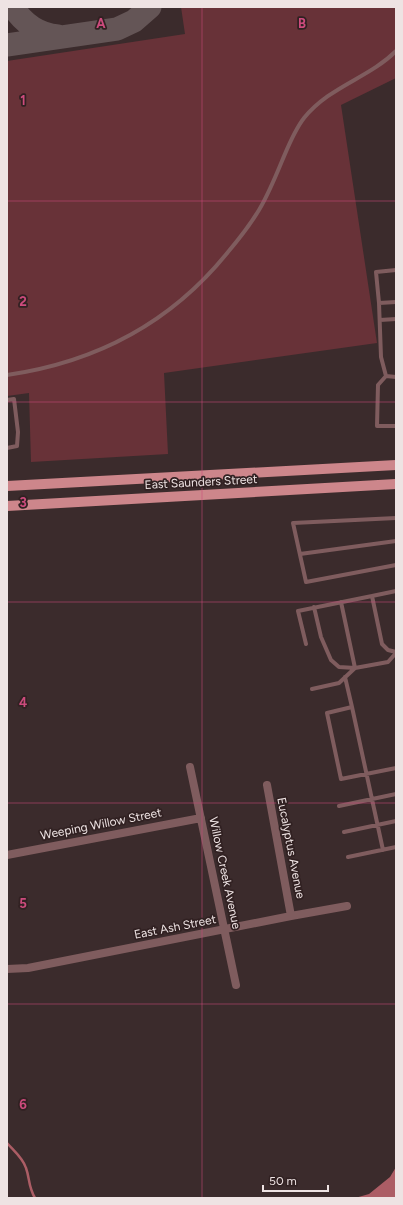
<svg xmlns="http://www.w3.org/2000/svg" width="403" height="1205" font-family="Figtree,sans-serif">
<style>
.green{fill:#683238}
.water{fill:#ac5d65}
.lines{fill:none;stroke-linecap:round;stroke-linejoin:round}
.stream{stroke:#ac5d65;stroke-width:2.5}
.taxiway{stroke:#645556;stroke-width:23}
.service{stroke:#7f5c5e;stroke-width:4}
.minor{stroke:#7f5c5e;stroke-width:8}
.primary{stroke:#cd868b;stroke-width:10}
.grid{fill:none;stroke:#cd4b7d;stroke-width:1;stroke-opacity:0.55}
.labels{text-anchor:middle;stroke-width:3.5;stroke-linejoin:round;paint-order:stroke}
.street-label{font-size:12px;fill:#eee3e3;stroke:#312122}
.grid-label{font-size:13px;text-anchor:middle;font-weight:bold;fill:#cd4b7d;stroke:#312122;stroke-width:3.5;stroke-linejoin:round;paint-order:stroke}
</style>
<rect width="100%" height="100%" fill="#3b2b2c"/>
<!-- green -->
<path class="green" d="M181 7H396V78L341 105 377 343 164 373 168 454 31 462 29 393 7 396V61L185 34Z"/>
<!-- water -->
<path class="water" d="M396 1167V1198H355L369 1194 390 1177Z"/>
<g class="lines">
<!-- stream -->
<path class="stream" d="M7 1143C14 1151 23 1158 26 1168 30 1179 28 1186 35 1198"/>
<!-- taxiway -->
<path class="taxiway" d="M13 7C23 23 39 34 58 36
M7 45 117 29 134 21 150 7"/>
<!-- service -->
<path class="service" d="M396 270 376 272 379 303 396 302
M379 303 381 357 386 376
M380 320 396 319
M7 375C97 362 171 323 228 252 239 239 250 225 259 210 268 195 275 178 282 161 288 147 294 131 304 118 330 86 369 78 396 51
M396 377 386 376 378 385 377 426H396
M7 400 14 399 18 432 17 446 7 448
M396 518 293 523 306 582 396 565
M300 554 396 541
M396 591 372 596 382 644 388 650 396 652
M341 602 355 668
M314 607 321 637 331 660 339 667 355 668 388 662 396 653
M306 644 298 611 372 596
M345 677 352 707 327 713 341 779 396 768
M312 689 339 683 355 668
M352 707 383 850
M339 806 396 794
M344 832 396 821
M348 857 396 847"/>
<!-- minor -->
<path class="minor" d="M190 767 236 985
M267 785 291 916
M7 855 201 818
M7 969 28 968 291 916 347 906"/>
<!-- primary -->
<path class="primary" d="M7 486 396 465
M7 506 396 484"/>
</g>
<!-- grid -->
<path class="grid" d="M202 7V1198M7 201H396M7 402H396M7 602H396M7 803H396M7 1004H396"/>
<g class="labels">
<!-- street labels -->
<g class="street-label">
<text transform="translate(201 482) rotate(-3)" y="4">East Saunders Street</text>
<text transform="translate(101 824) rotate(-11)" y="4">Weeping Willow Street</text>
<text transform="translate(291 848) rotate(79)" y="4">Eucalyptus Avenue</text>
<text transform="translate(225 873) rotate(78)" y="4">Willow Creek Avenue</text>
<text transform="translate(175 927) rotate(-11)" y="4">East Ash Street</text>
</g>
</g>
<g class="grid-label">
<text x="101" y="28">A</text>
<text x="302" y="28">B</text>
<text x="23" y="105">1</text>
<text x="23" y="306">2</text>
<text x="23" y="507">3</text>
<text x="23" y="707">4</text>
<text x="23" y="908">5</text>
<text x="23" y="1109">6</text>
</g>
<!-- border -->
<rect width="403" height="1205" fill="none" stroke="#eee3e3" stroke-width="16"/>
<!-- scale -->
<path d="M263 1185v6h65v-6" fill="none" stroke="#eee3e3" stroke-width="2"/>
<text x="269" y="1185" font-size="12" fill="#eee3e3" stroke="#312122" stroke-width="3" paint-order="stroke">50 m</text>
</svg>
